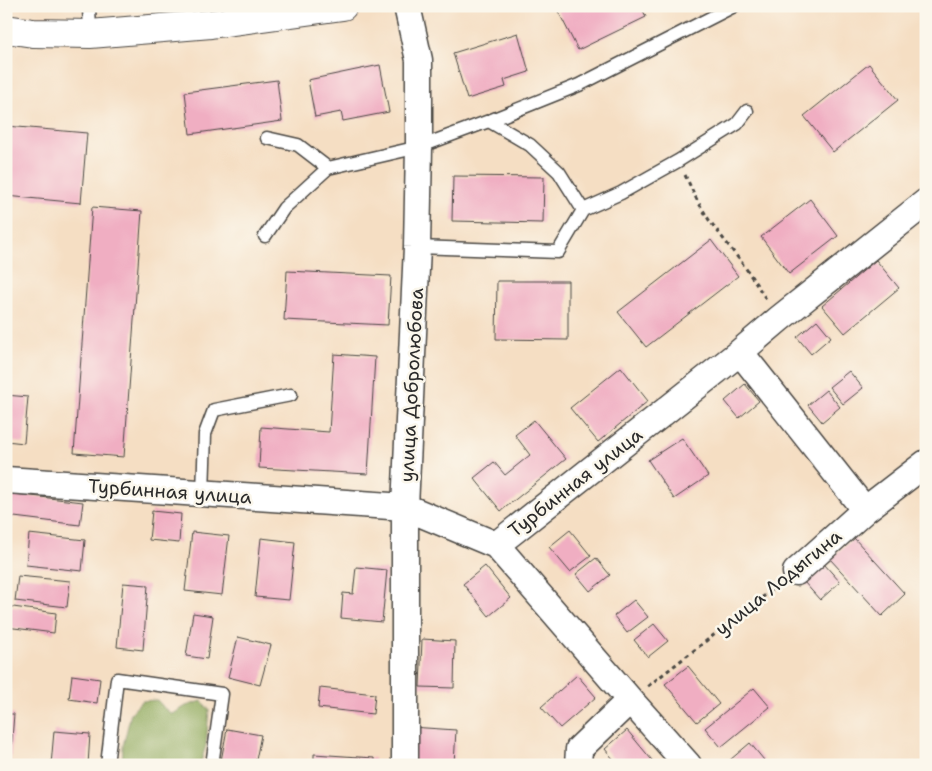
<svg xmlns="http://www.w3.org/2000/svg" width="932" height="771" font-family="'Shantell Sans',sans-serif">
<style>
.forest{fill:#8fa95b;stroke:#5d6a43}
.building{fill:#f0aec2}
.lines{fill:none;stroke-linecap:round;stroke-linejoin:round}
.service-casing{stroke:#494642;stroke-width:15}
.minor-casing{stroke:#494642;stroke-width:29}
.tertiary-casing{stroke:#494642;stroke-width:30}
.path{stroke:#494642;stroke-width:3;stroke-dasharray:4 4;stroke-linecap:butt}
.service{stroke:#fff;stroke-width:12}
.minor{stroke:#fff;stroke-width:26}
.tertiary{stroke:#fff;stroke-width:28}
.labels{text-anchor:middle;stroke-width:5;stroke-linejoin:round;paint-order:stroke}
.street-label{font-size:19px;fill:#2b2b2b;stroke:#fbf7ec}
</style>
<rect width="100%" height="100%" fill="#fbf7ec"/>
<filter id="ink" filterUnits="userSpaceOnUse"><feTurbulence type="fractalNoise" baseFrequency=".02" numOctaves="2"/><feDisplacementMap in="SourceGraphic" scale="10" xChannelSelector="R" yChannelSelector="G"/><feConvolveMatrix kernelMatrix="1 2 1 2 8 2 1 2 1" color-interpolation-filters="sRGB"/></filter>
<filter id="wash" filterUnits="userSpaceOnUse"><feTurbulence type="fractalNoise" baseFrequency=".0096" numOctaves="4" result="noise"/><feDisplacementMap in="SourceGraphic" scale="20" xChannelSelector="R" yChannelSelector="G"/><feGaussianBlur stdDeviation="1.12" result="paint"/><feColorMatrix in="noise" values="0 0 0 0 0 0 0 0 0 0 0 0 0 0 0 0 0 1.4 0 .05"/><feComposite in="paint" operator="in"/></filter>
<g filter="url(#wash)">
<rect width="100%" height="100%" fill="#f5dec3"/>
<!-- forest -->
<path class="forest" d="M157 700 165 709 173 714 186 706 202 701 209 710 206 745 200 765H124L122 763 123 746 131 713 142 701Z"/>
<g id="blocks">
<!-- building -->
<path class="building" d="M563 6H641L646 17 578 50 557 9Z
M518 33 529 72 504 80 506 87 467 99 453 53Z
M869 64 898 100 833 152 804 116Z
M380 65 389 112 343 121 341 112 315 117 308 80Z
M277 80 282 121 190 134 185 92Z
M6 126 87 133 81 203 6 196Z
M453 176 544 177 543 223 452 221Z
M810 199 838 236 789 274 761 237Z
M92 207 142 211 124 457 74 453Z
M711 240 738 276 646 347 618 312Z
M876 260 899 288 845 333 822 306Z
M287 271 391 276 388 325 284 320Z
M497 281H568V340L496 339Z
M817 320 831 337 811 354 797 337Z
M334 354 375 357 368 474 259 468 261 427 329 432Z
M621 367 648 401 598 442 570 408Z
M849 371 863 388 843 404 829 387Z
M745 384 759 401 739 418 725 401Z
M826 390 840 407 822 422 808 405Z
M6 395 28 397 24 443 6 441Z
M534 420 566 459 501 511 474 478 494 462 505 475 530 455 515 435Z
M682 438 708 476 674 499 648 460Z
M6 493 83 502 80 525 6 516Z
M152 511 181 514 179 543 149 540Z
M570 530 591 556 570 572 549 547Z
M192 532 229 536 222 595 185 591Z
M29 534 85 540 82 571 26 565Z
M261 538 295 542 289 600 255 597Z
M854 538 905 594 882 616 830 559Z
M596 558 610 575 590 591 576 574Z
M824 564 840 582 820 600 804 582Z
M485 566 511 598 489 616 463 584Z
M356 567 387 570 382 622 341 618 343 593 353 594Z
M18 576 70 581 67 607 15 601Z
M123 583 148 585 143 650 117 647Z
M634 600 648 617 627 633 614 616Z
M6 606 56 613 54 633 6 627Z
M193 613 213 616 207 659 186 656Z
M654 624 668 641 648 657 634 640Z
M238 637 271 645 260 685 228 677Z
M422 639 455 641 454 688 420 687Z
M688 666 719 704 697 722 665 684Z
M72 675 100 679 97 703 69 699Z
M577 675 596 697 560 728 541 707Z
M320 688 375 694 373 714 318 708Z
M754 688 770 707 721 747 705 728Z
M6 714H14L10 765H6Z
M411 727 456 730 454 764 409 761Z
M227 729 261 735 255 765H242L221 761Z
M627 730 656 765H618L605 749Z
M54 731 90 734 88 765H51Z
M750 743 764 760 758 765H734L730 760Z
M314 754 374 758V765H314Z"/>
</g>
</g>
<g filter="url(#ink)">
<use href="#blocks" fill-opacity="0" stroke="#494642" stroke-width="1"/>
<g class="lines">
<!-- service casing -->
<g class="service-casing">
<path id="service" d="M89 6 90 34
M489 121 530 145 559 172 583 210 621 193 678 161 737 124 747 111
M267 138 298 145 328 168
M265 236 284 208 328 168 419 147 489 121 579 85 734 6
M417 247 558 252 583 210
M203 493 205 434 214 410 291 395
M107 765 117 679 222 694 212 765"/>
</g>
<!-- minor casing -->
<g class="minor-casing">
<path id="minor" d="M740 352 865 510
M6 480 405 507 496 545 740 352 779 319 926 202
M496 545 630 700 688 765
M796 572 865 510 926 463
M405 765V507L417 247 419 147V60L407 6
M578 765 579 749 630 700"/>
</g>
<!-- tertiary casing -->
<g class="tertiary-casing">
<path id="tertiary" d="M6 29 33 33 90 34 211 24 343 6"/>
</g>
<!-- path -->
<path class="path" d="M685 175 697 200 709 220 745 267 766 299
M648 686 777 586"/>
<!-- service -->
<use href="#service" class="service"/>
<!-- minor -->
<use href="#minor" class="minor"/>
<!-- tertiary -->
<use href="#tertiary" class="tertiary"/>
</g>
</g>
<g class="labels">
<!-- street labels -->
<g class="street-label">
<text transform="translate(411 385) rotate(-87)" y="7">улица Добролюбова</text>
<text transform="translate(575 482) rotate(-38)" y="7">Турбинная улица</text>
<text transform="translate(170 491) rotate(4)" y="7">Турбинная улица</text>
<text transform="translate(778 582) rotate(-39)" y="7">улица Лодыгина</text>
</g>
</g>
<!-- margin -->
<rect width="932" height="771" fill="none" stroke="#fbf7ec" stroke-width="25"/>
</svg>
